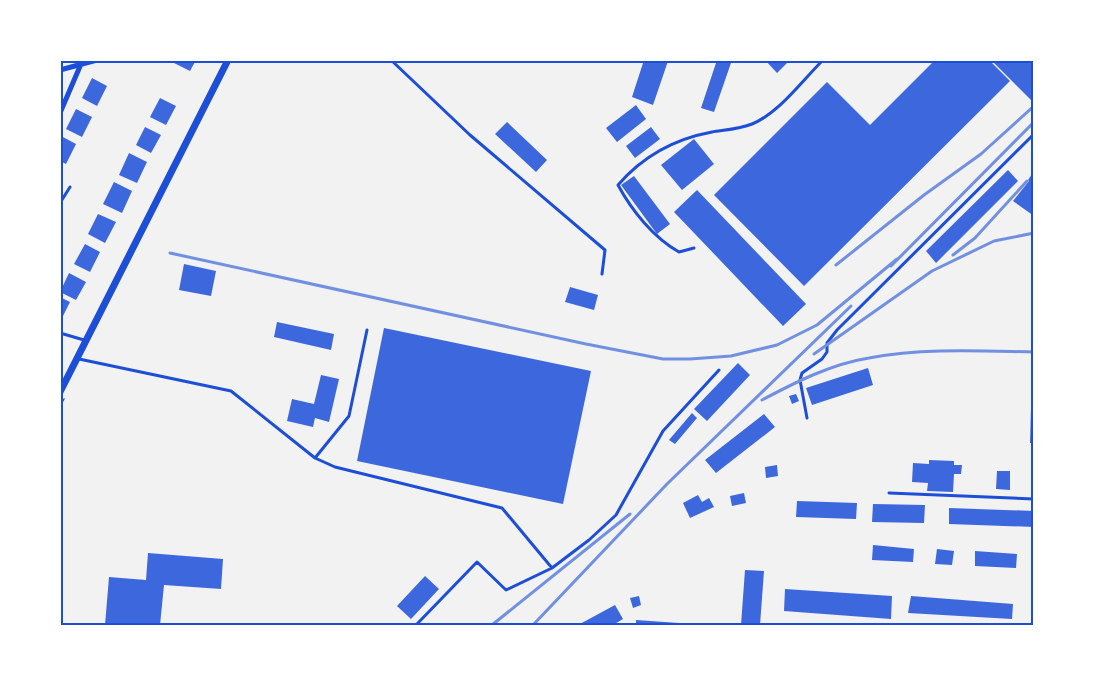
<svg xmlns="http://www.w3.org/2000/svg" width="1094" height="685" font-family="'Work Sans',sans-serif">
<style>
.building{fill:#3d67dc}
.lines{fill:none;stroke-linecap:round;stroke-linejoin:round}
.path{stroke:#1d4ed8;stroke-width:1.5}
.service{stroke:#1d4ed8;stroke-width:3}
.minor{stroke:#1d4ed8;stroke-width:5}
.tertiary{stroke:#1d4ed8;stroke-width:7}
.rail{stroke:#7290e2;stroke-width:3}
.neatline{fill:none;stroke:#1d4ed8;stroke-width:2}
</style>
<rect width="100%" height="100%" fill="#f2f2f2"/>
<!-- building -->
<path class="building" d="M176 60H196L190 71 174 63Z
M644 60 668 61 653 105 632 97Z
M717 60H732L714 112 701 108Z
M765 60H790L777 73Z
M935 60H989L1010 81 804 286 714 195 827 82 870 125Z
M991 60H1034V101L1033 102Z
M92 78 107 86 97 106 82 98Z
M160 98 176 106 166 125 150 117Z
M636 105 646 119 617 142 606 128Z
M76 109 92 117 82 137 66 129Z
M507 122 547 160 536 172 495 134Z
M145 127 161 135 151 153 136 145Z
M651 127 660 139 635 158 626 146Z
M61 136 76 144 66 164 60 161Z
M694 139 714 164 682 190 661 165Z
M129 153 147 162 137 183 119 175Z
M1008 170 1018 181 936 263 926 251Z
M1034 171V216L1013 201 1029 181 1028 180Z
M634 176 670 224 657 234 621 185Z
M114 182 132 191 122 213 103 204Z
M697 190 806 304 783 326 674 212Z
M98 214 116 222 105 243 88 234Z
M85 244 100 252 90 272 74 264Z
M184 264 216 271 211 296 179 290Z
M69 273 86 282 76 300 60 292Z
M570 287 598 295 594 310 565 302Z
M60 297 70 302 60 322Z
M277 322 334 334 331 350 274 337Z
M384 328 591 371 563 504 357 461Z
M738 363 750 375 707 421 694 409Z
M868 368 873 385 812 405 806 388Z
M321 375 339 379 329 422 315 418 313 427 287 421 292 399 314 404Z
M796 394 799 401 792 404 789 396Z
M1031 408 1034 409V443H1030Z
M692 413 697 418 675 444 669 440Z
M764 414 775 427 716 473 705 460Z
M929 460 954 461V465H962L961 474H954L953 492 927 491 928 483 912 482 913 463 929 464Z
M777 465 778 476 766 478 765 467Z
M997 471H1010V490L996 489Z
M744 493 746 503 732 506 730 496Z
M698 495 702 502 709 498 714 507 690 518 683 503Z
M797 501 857 503 856 519 796 517Z
M873 504 925 505 924 523 872 522Z
M949 508 1034 511V527L949 524Z
M873 545 914 549 913 562 872 560Z
M937 549 954 551 952 565 935 564Z
M975 551 1017 554 1016 568 975 566Z
M148 553 223 559 221 589 164 585 160 625H105L109 577 146 580Z
M745 570 764 571 760 625H741Z
M425 576 439 589 411 619 397 606Z
M785 589 892 596 891 619 784 611Z
M639 596 641 605 633 608 630 598Z
M911 596 1013 604 1012 619 908 613Z
M615 605 623 619 613 625H578Z
M636 620 679 623 678 625H636Z"/>
<g class="lines">
<!-- path -->
<path class="path" d="M60 406 64 399"/>
<!-- service -->
<path class="service" d="M391 60 470 135 605 250 602 274
M60 203 70 187
M694 248 679 252C654 238 632 211 618 185 643 156 674 139 712 132 724 130 740 129 752 124 779 113 802 81 823 60
M60 333 84 340
M79 359 231 391 315 458 335 467 502 508 552 568
M807 418 800 380 802 373 822 359 827 352V343L837 330 1034 134
M315 458 349 416 367 330
M889 493 1034 499
M416 625 477 562 506 590 552 568 589 540 616 515 663 431 719 370"/>
<!-- minor -->
<path class="minor" d="M60 70 97 60
M60 113 81 64 80 60"/>
<!-- tertiary -->
<path class="tertiary" d="M60 392 228 60"/>
<!-- rail -->
<path class="rail" d="M170 253 586 344 663 359H690L731 356 777 345 817 325 897 259
M953 255 975 238 1027 181
M836 265 924 195 981 154 1034 106
M891 266 1034 122
M814 354 932 271 994 241 1034 233
M762 400C796 382 831 364 869 358 923 348 979 351 1034 352
M492 625 630 514
M533 625 667 484 851 306"/>
</g>
<!-- border -->
<rect width="1094" height="685" fill="none" stroke="#ffffff" stroke-width="123"/>
<rect x="62" y="62" width="970" height="562" class="neatline"/>
</svg>
